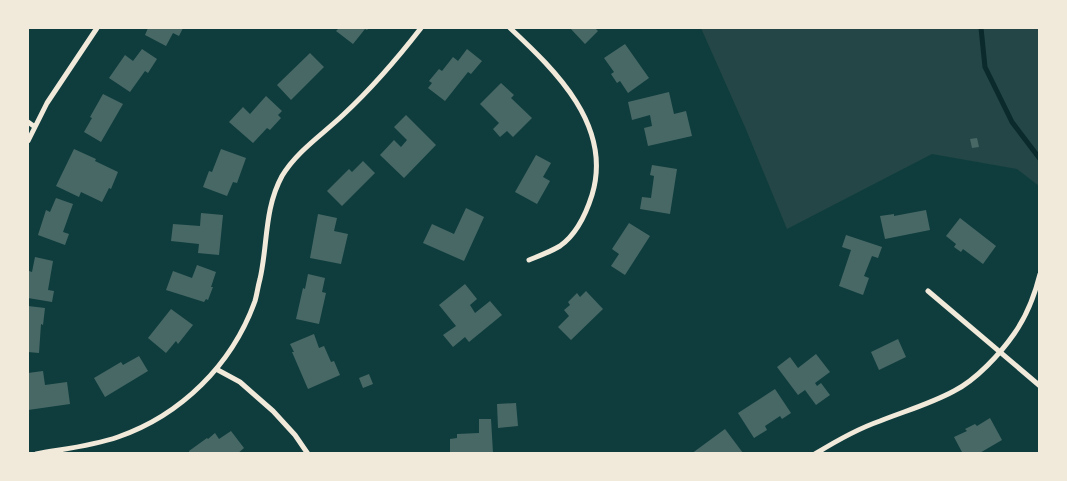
<svg xmlns="http://www.w3.org/2000/svg" width="1067" height="481" font-family="Figtree,sans-serif">
<style>
.green{fill:#244646}
.lines{fill:none;stroke-linecap:round;stroke-linejoin:round}
.stream{stroke:#0a2a2b;stroke-width:5}
.building{fill:#486865}
.minor{stroke:#f1e9da;stroke-width:5}
</style>
<rect width="100%" height="100%" fill="#0f3d3e"/>
<!-- green -->
<path class="green" d="M701 28H1039V186L1017 169 932 154 787 229 745 127Z"/>
<g class="lines">
<!-- stream -->
<path class="stream" d="M981 28 985 67 1012 122 1040 159"/>
</g>
<!-- building -->
<path class="building" d="M148 28H183L179 36 173 33 166 46 145 35Z
M339 28H369L367 30 365 29 353 44 336 31Z
M570 28H595L598 31 585 44Z
M625 44 649 78 628 93 620 81 617 83 611 74 614 72 604 58Z
M142 49 157 59 148 73 145 71 130 92 109 78 125 55 133 61Z
M467 49 482 61 471 74 468 72 445 101 428 88 432 83 429 81 439 69 442 71 453 57 458 61Z
M310 53 324 67 291 100 277 85Z
M501 83 514 95 511 98 532 118 513 137 507 131 500 137 493 129 499 123 480 104Z
M669 92 674 114 686 111 692 136 648 146 644 128 652 126 650 115 632 120 628 102Z
M103 94 123 104 101 142 84 132 92 118 90 117Z
M266 96 282 111 278 115 281 118 270 130 267 128 253 143 229 122 243 107 250 114Z
M406 115 436 145 404 178 380 155 394 140 401 147 407 140 394 127Z
M977 138 979 147 972 148 970 139Z
M74 149 96 159 95 161 118 172 111 189 109 188 102 202 81 192 79 197 56 186Z
M221 149 246 158 237 183 233 182 227 196 203 187 209 171 212 172Z
M536 155 551 163 543 177 550 181 537 204 515 192Z
M363 161 375 173 342 206 327 191 349 169 352 172Z
M652 165 677 169 670 214 640 209 642 197 651 198 654 176 650 175Z
M56 198 73 204 63 232 69 234 65 245 38 235 46 210 50 212Z
M466 208 484 217 464 261 423 243 432 224 454 234Z
M926 210 930 230 885 239 880 216 894 214V216Z
M201 213 223 215 219 255 198 253 199 244 171 241 173 224 200 226Z
M318 214 337 218 334 231 348 234 341 264 310 258Z
M960 218 996 246 983 264 963 249 961 252 954 247 956 244 946 236Z
M629 223 650 236 625 275 611 266 619 254 612 249Z
M846 235 882 247 878 258 872 256 864 276 869 278 863 295 839 286 851 250 842 247Z
M35 257 53 261 48 290 54 291 52 302 28 298V278L29 271 32 272Z
M197 265 216 272 211 287H213L208 300 206 299 204 302 166 290 173 271 192 278Z
M308 274 325 278 322 292 326 293 319 324 296 319 303 288 305 289Z
M465 284 477 299 470 305 475 313 490 301 502 315 469 342 465 337 453 347 443 335 456 326 439 305Z
M586 291 603 309 571 340 558 327 569 316 564 310 570 305 568 302 577 293 580 297Z
M28 306 45 308 43 325 41 324 39 353 28 352Z
M171 309 193 325 178 344 176 341 166 353 148 338Z
M314 334 319 348 324 346 331 362 334 361 340 375 308 389 292 352H294L290 344Z
M898 339 906 357 879 370 871 352Z
M816 354 830 372 815 383 817 386 821 383 830 395 816 405 805 390 798 395 777 367 790 357 798 368Z
M139 356 148 371 105 397 94 378 121 362 123 365Z
M43 371 45 385 67 382 70 404 28 410V373Z
M369 374 373 384 363 388 359 378Z
M775 389 791 413 782 419 780 416 765 426 767 430 754 438 738 413Z
M516 403 518 426 498 428 497 404Z
M990 418 1002 440 978 454H963L954 437 967 431 965 429 975 424 977 426Z
M479 419H491L493 453 450 454V439L457 438V434L479 433Z
M725 429 743 453 742 454H691Z
M231 431 244 448 237 454H228L227 452 225 454H190L189 451 207 438 208 439 215 433 219 439Z"/>
<g class="lines">
<!-- minor -->
<path class="minor" d="M510 28C556 71 613 126 592 195 586 214 577 234 560 246 550 252 539 256 529 260
M28 122 35 127
M28 141 47 103 97 28
M928 291 1040 386
M216 369 240 382 273 411 295 435 308 454
M36 454C63 449 92 446 118 437 181 415 232 365 255 301 257 294 258 286 260 279 268 244 264 209 282 176 297 151 323 134 343 115 372 88 397 59 421 28
M815 454C836 441 857 429 880 421 905 411 930 404 954 391 976 380 1000 354 1014 334 1026 317 1035 294 1040 274"/>
</g>
<!-- border -->
<rect width="1067" height="481" fill="none" stroke="#f1e9da" stroke-width="58"/>
</svg>
